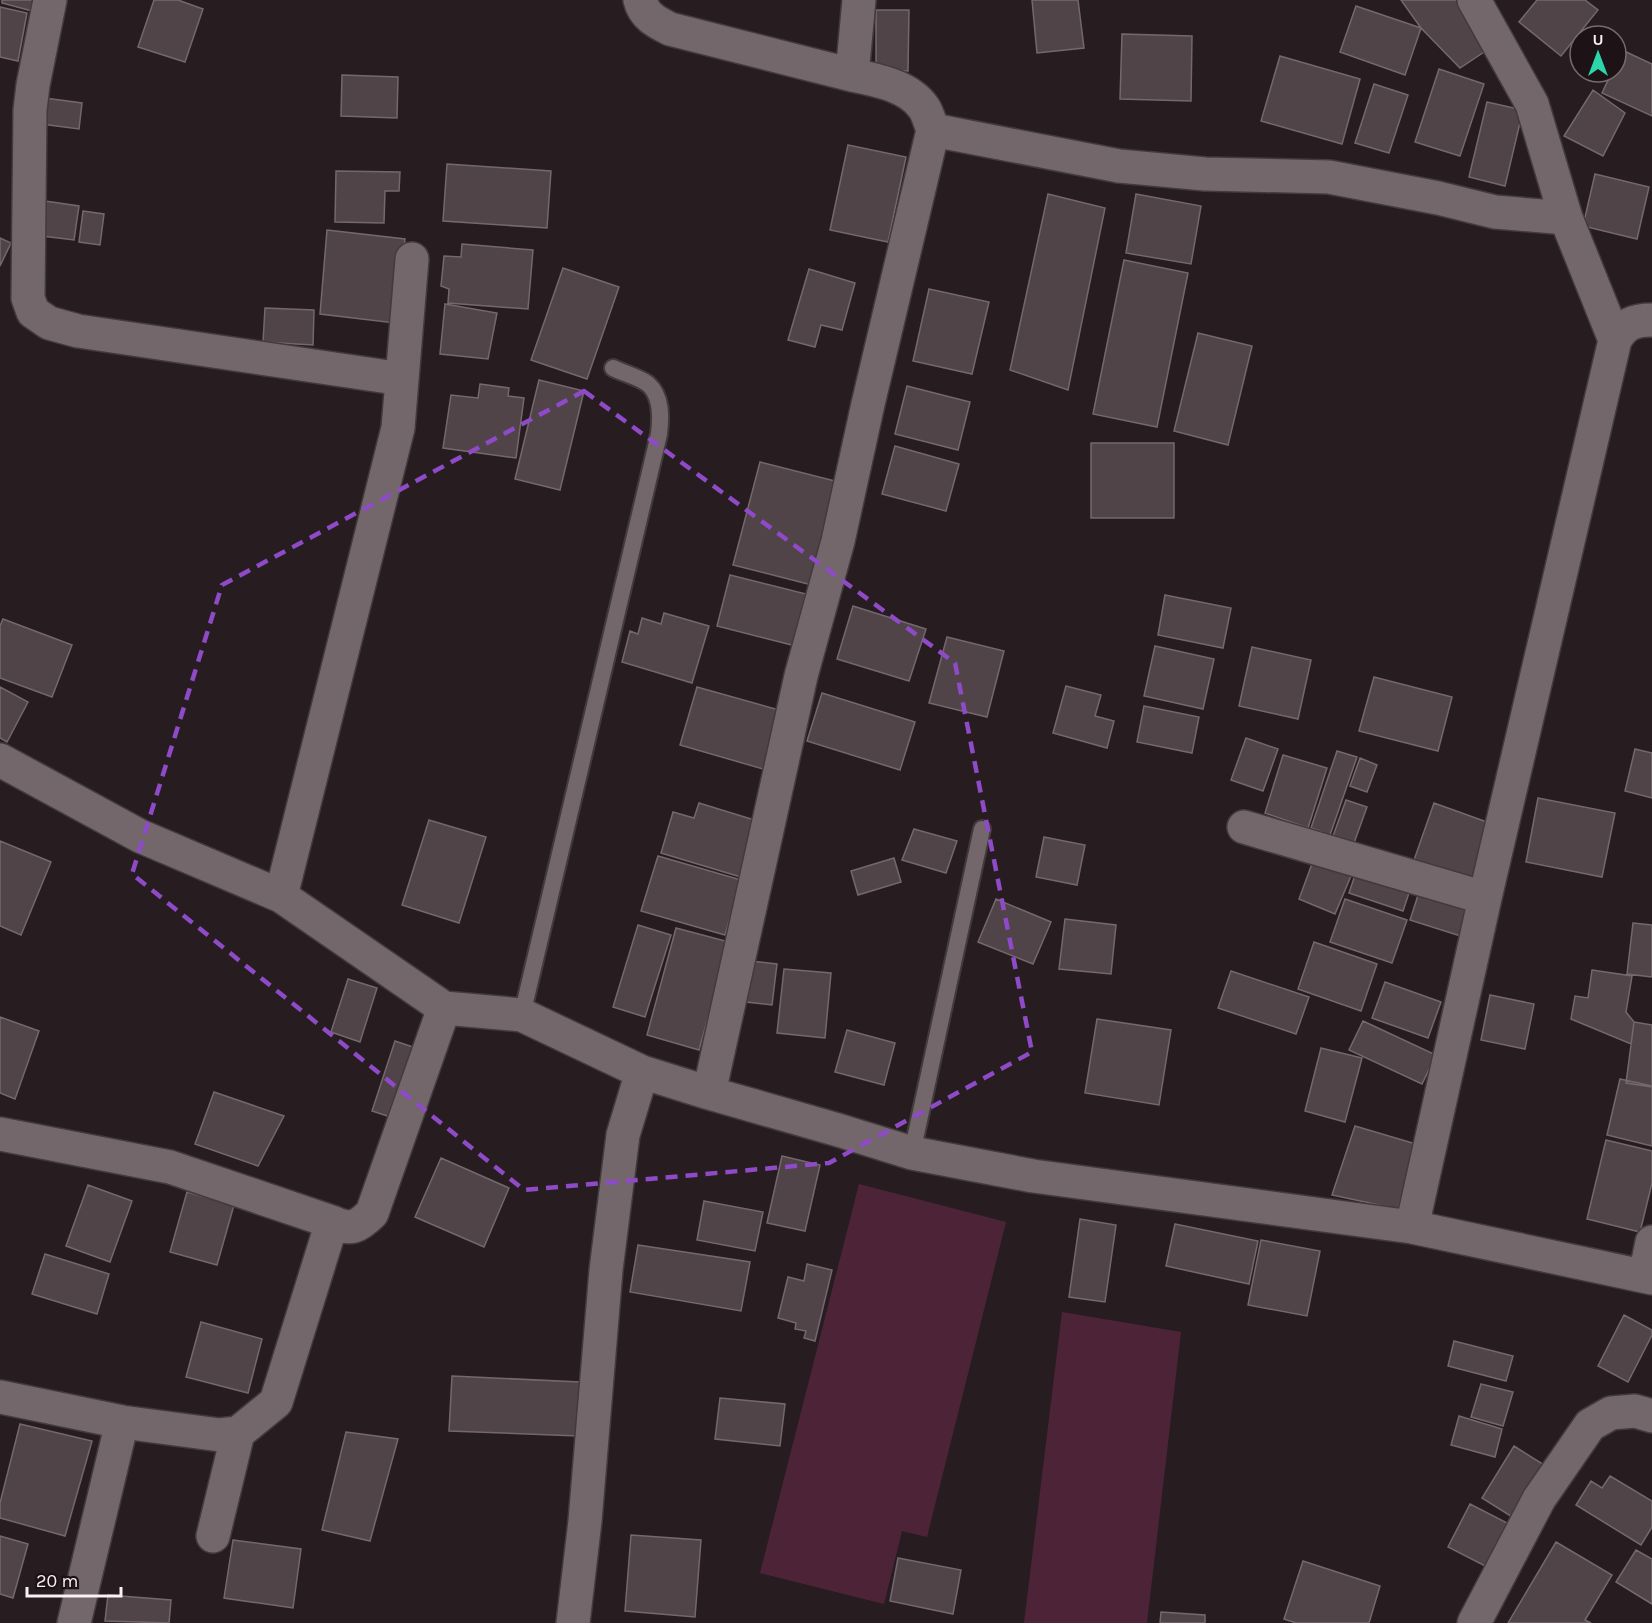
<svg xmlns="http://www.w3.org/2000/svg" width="1652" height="1623" font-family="Karla,sans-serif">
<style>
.green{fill:#4d2437}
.building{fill:#504449;stroke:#74686d;stroke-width:1.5}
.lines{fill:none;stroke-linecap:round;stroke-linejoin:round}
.lane-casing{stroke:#423a3d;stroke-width:20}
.street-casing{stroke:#423a3d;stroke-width:36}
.lane{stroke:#73676b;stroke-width:16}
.street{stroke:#73676b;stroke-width:33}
.marked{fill:none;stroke:#8e4ac7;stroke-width:4.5;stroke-dasharray:12 8;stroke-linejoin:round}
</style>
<rect width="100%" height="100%" fill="#271d21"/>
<!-- green -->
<path class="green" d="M859 1184 1006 1222 927 1537 902 1531 884 1604 760 1573Z
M1062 1312 1181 1332 1147 1623H1024Z"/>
<!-- building -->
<path class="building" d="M2 0H35L32 11 2 3Z
M154 0H178L203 9 185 62 138 47Z
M1032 0H1078L1084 48 1037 53Z
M1401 0H1458L1484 52 1460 68 1421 28Z
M1537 0H1585L1598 10 1561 56 1519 22Z
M1356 6 1421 28 1405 75 1340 52Z
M0 7 27 13 18 61 0 57Z
M876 10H909L908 71 876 70Z
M1122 34 1192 36 1191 101 1120 99Z
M1622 50 1652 64V116L1602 93 1612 72H1616V63Z
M1280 56 1360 79 1342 144 1261 121Z
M1439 69 1484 84 1460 156 1415 142Z
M342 75 398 77 397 118 341 116Z
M1374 84 1408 95 1389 153 1355 143Z
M1593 90 1625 113 1603 156 1564 136Z
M37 97 82 103 79 129 34 123Z
M1487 102 1523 110 1505 186 1469 177Z
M848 145 906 157 888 242 830 230Z
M447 164 551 171 547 228 443 221Z
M336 171 400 172 399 191H385L384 223 335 222Z
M1595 174 1649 187 1637 239 1583 226Z
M1048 194 1105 208 1068 390 1010 370Z
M1136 194 1201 206 1191 264 1126 253Z
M38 200 79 206 74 240 34 235Z
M83 211 104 214 100 245 79 242Z
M327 230 405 239 395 323 320 314Z
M0 238 11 243 0 266Z
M462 244 533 250 528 309 448 303 449 289 441 286 444 256 461 257Z
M1124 260 1188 273 1157 427 1093 414Z
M563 268 619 287 587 379 531 360Z
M809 269 855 283 842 330 821 325 815 347 788 340Z
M929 289 989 302 972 374 913 361Z
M445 304 497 313 488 359 440 354Z
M265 308 314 310 313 345 263 342Z
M1198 333 1252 346 1228 445 1174 431Z
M539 380 584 391 560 490 515 479Z
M480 384 509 388 508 396 524 398 516 458 443 448 451 395 478 398Z
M907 386 970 402 958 450 895 434Z
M1091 443H1174V518H1091Z
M895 446 959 464 946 511 882 494Z
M760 462 839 482 812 585 733 565Z
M730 575 806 594 792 645 717 626Z
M1165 595 1231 608 1223 648 1158 635Z
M853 606 926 629 909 681 837 659Z
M664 613 709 626 692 683 622 662 630 631 638 634 642 618 661 624Z
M3 619 72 645 52 697 0 678V626Z
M947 637 1004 651 987 717 929 703Z
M1155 646 1214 659 1203 709 1144 696Z
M1252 647 1311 660 1298 719 1239 706Z
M1374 677 1452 697 1438 751 1359 731Z
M1066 686 1101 695 1095 716 1114 721 1107 748 1053 733Z
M0 687 28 702 7 742 0 738Z
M697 687 786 712 770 771 680 745Z
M822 693 915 722 900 770 807 741Z
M1144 706 1199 717 1192 753 1137 742Z
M1246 738 1278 749 1263 791 1231 780Z
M1635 749 1652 753V798L1625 791Z
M1337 751 1357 757 1330 835 1311 828Z
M1283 755 1327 768 1308 828 1265 813Z
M1360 758 1377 765 1367 792 1350 786Z
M1538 798 1615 813 1602 877 1526 862Z
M1346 800 1367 807 1354 843 1333 836Z
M699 803 761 822 744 878 661 853 673 812 694 818Z
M1434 803 1498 826 1477 883 1414 860Z
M429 820 486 837 459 923 402 905Z
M914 829 957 841 946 873 902 860Z
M1044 837 1085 845 1077 885 1036 877Z
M0 841 51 862 21 935 0 926Z
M658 856 741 880 725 935 641 911Z
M894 858 901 882 858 895 851 871Z
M1313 861 1351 876 1335 914 1299 899Z
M1358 866 1412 884 1403 911 1349 893Z
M1421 886 1478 904 1467 938 1410 920Z
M996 899 1051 922 1033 964 978 942Z
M1345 899 1407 920 1392 963 1330 942Z
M1065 919 1116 925 1111 974 1059 969Z
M1633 923 1652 925V977L1627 974Z
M638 925 671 935 645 1017 613 1007Z
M676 928 729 942 699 1050 647 1035Z
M1314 942 1377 964 1361 1011 1298 989Z
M751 961 777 964 772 1005 746 1002Z
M784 969 831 973 825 1038 777 1033Z
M1592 970 1632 976 1626 1012 1634 1022 1631 1044 1571 1019 1575 996 1588 998Z
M1231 971 1309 997 1296 1034 1218 1008Z
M348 979 377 988 360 1042 331 1032Z
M1385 982 1441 1002 1428 1038 1372 1018Z
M1490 995 1534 1004 1525 1049 1481 1040Z
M0 1017 39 1031 15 1099 0 1093Z
M1097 1019 1171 1030 1159 1105 1085 1093Z
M1363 1021 1436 1055 1422 1084 1349 1050Z
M1634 1022 1652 1025V1087L1626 1083Z
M847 1030 895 1043 884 1085 835 1072Z
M395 1041 422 1050 400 1120 372 1111Z
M1321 1048 1362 1058 1345 1122 1305 1111Z
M1620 1079 1652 1086V1146L1607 1135Z
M214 1092 284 1116 258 1166 195 1144Z
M1355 1126 1416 1144 1398 1209 1332 1195Z
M1606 1140 1652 1151V1183L1640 1232 1587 1219Z
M782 1156 820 1165 805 1231 767 1223Z
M441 1158 509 1188 484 1247 415 1217Z
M88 1185 132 1201 110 1262 66 1246Z
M187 1192 234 1205 217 1265 170 1252Z
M704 1201 763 1212 755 1251 697 1240Z
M1080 1219 1116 1225 1105 1302 1069 1297Z
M1175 1224 1258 1241 1249 1284 1166 1266Z
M1261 1240 1320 1251 1307 1316 1248 1305Z
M638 1245 750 1262 741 1311 630 1292Z
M45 1254 109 1274 97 1314 32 1294Z
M807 1264 832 1270 815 1341 804 1338 806 1331 795 1329 796 1323 778 1318 788 1277 804 1281Z
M1624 1315 1652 1330V1335L1628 1382 1598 1366Z
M201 1322 262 1339 248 1393 186 1377Z
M1454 1341 1513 1356 1506 1381 1448 1366Z
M452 1376 580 1382 578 1436 449 1431Z
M1481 1384 1513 1392 1503 1426 1471 1417Z
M720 1398 785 1404 780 1446 715 1439Z
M1459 1416 1502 1429 1495 1457 1451 1445Z
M20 1424 92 1441 65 1536 0 1518V1503Z
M346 1432 398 1439 370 1541 322 1530Z
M1514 1446 1557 1473 1525 1525 1482 1498Z
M1610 1476 1652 1501V1527L1641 1545 1576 1505 1591 1481 1602 1488Z
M1470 1504 1513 1526 1491 1569 1448 1547Z
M631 1535 701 1540 695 1617 625 1611Z
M0 1536 28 1544 13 1598 0 1594Z
M233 1540 301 1549 293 1608 224 1598Z
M1556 1542 1612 1575 1585 1620 1591 1623H1508Z
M1636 1550 1652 1559V1604L1616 1582Z
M898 1558 961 1570 953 1614 890 1601Z
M1303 1561 1380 1586 1369 1623H1296L1284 1619Z
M108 1595 171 1600 169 1623 105 1621Z
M1161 1612 1205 1615V1623H1160Z"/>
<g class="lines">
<!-- lane casing -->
<g class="lane-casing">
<path id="lane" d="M522 1015 659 434C661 418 662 396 648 384 639 377 623 373 613 368
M912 1153 982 829"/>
</g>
<!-- street casing -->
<g class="street-casing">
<path id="street" d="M50 0 33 85 30 110 28 298 33 312 49 323 78 331 402 379
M640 0C644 16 656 22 670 29L852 75
M1474 0 1532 104 1566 218 1615 340
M933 130 1119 166 1205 174 1329 177 1438 198 1495 212 1566 218
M0 760 140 836 281 896 444 1008 522 1015 642 1072 709 1093 838 1130 912 1153 1033 1176 1412 1227 1652 1278
M1244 827 1485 898
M281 896 398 428 412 259
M709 1093 801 676 838 541 868 404 933 130C930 123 928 114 924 108 909 86 877 80 852 75L859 0
M0 1134 170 1167 332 1222
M1412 1227 1485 898 1615 340C1624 324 1634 320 1652 320
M1645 1276 1652 1242
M0 1397 122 1422 74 1623
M122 1422 220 1435 238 1433 276 1402 332 1222C351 1231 358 1227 372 1213L444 1008
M213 1536 238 1433
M573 1623 585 1521 606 1270 623 1135 642 1072
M1474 1623 1539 1499 1590 1425 1611 1413 1635 1411 1652 1416"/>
</g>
<!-- lane -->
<use href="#lane" class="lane"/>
<!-- street -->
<use href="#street" class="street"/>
</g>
<!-- marked area -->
<path class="marked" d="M584 391 955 663 1032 1052 829 1163 524 1190 132 874 222 585Z"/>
<!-- north arrow -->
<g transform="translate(1598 54)"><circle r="28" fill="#1d1317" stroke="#756c6f" stroke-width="1.5"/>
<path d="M0-4.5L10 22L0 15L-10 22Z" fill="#2dd5ab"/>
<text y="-9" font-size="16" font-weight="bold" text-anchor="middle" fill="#f9f1f4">U</text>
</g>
<!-- scale -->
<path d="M27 1587v9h94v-9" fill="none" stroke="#f9f1f4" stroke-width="3"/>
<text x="36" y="1587" font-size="18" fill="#f9f1f4" stroke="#1d1317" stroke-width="4.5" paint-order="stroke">20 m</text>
</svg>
